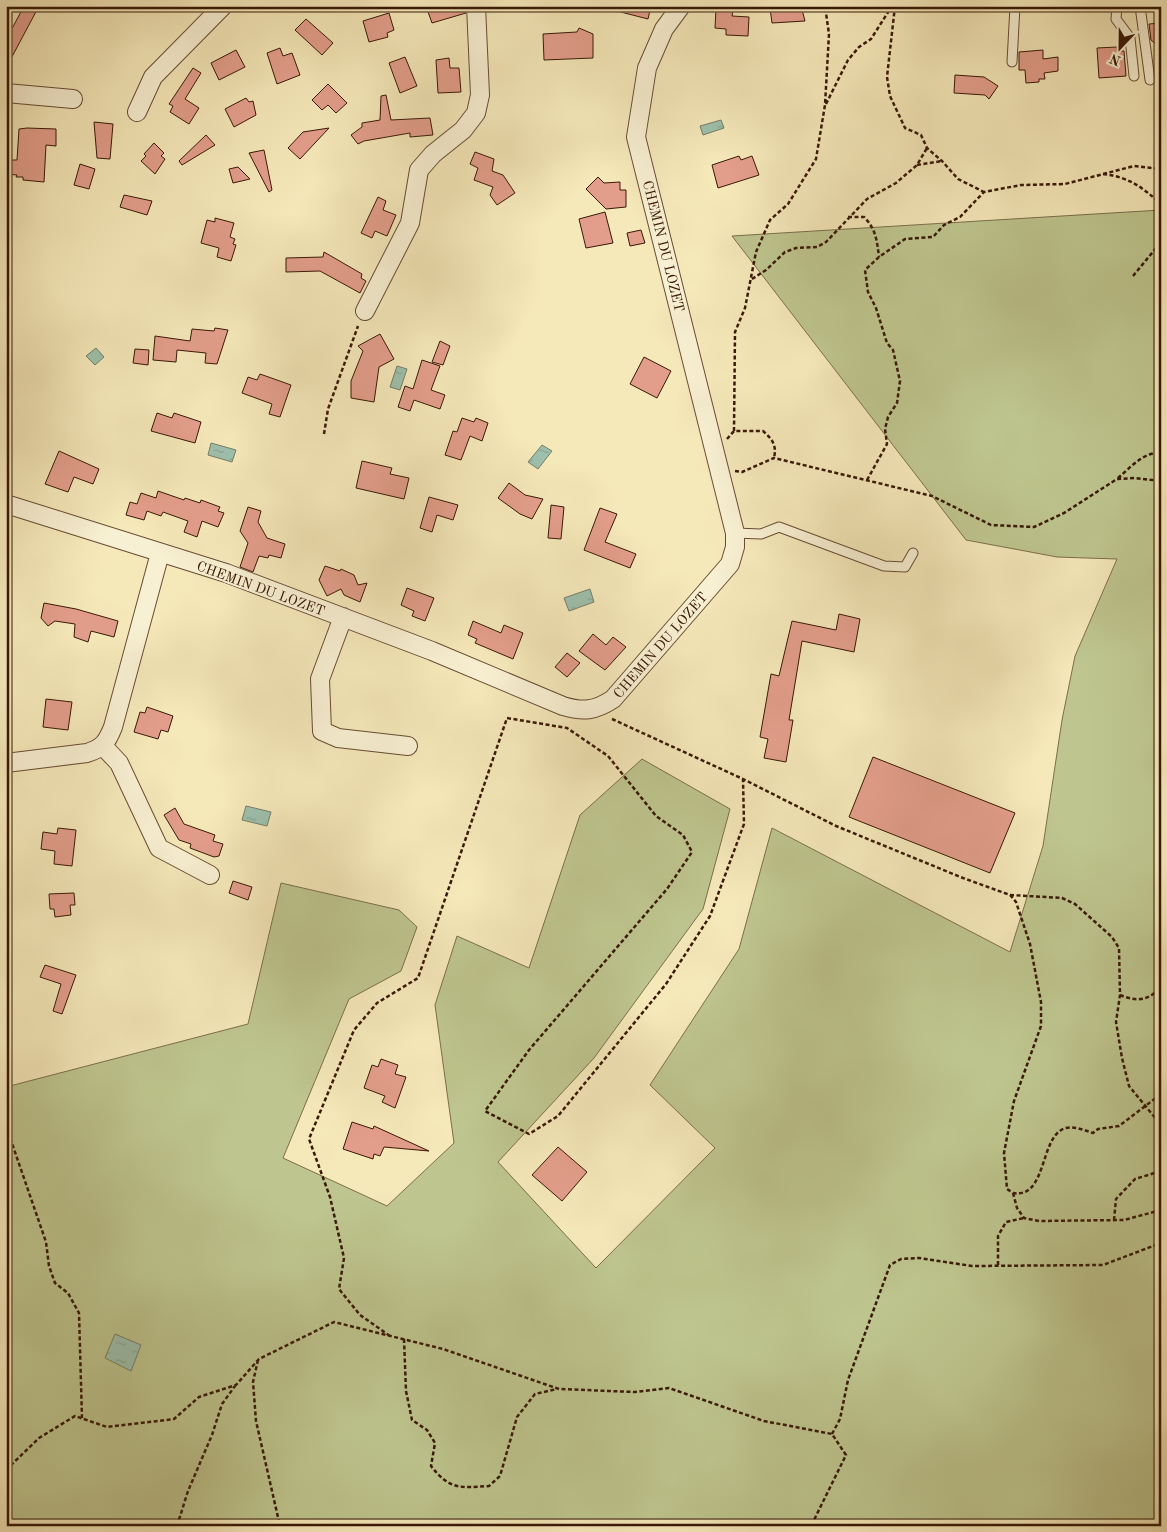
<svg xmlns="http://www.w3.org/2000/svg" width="1167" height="1532" font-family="'Old Standard TT',serif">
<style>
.green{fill:#bec58e;stroke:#7c6e4a}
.water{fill:url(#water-ripples);stroke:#757d6a}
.building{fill:#e39e8b;stroke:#391807}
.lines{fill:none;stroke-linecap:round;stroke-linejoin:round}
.lane-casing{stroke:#684c34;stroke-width:11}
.street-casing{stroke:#684c34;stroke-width:20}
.path{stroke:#391807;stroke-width:2.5;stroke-dasharray:4 2.5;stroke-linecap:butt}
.lane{stroke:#f8f0d2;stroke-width:9}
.street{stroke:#f8f0d2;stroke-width:18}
.labels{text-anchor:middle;stroke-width:4;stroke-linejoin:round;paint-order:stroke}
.street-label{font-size:14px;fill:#391807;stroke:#f8f0d2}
</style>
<defs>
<pattern id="water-ripples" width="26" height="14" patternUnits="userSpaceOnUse" patternTransform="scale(1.25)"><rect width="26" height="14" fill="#9dc0ac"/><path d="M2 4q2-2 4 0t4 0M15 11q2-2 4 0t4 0" fill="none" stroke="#88a492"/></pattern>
</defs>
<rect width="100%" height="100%" fill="#f5e8b9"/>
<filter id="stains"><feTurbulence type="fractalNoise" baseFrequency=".004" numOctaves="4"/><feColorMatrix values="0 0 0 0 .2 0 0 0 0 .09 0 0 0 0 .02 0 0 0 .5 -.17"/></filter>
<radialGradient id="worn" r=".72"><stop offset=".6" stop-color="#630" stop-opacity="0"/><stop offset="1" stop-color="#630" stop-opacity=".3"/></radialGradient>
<!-- green -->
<path class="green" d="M1161 210V1526H6V1087L248 1024 281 883 399 910 417 927 401 971 349 999 283 1158 387 1206 454 1143 435 1005 457 936 529 968 580 815 642 759 730 809 703 909 594 1058 498 1162 596 1268 715 1148 650 1085 739 949 772 828 1010 952 1043 846 1062 720 1075 656 1117 559 1057 557 966 540 732 236Z"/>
<!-- water -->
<path class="water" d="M721 120 724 128 703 135 700 126Z
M96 348 104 357 95 365 86 356Z
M397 366 407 369 400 390 390 387Z
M211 443 236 450 232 462 208 455Z
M542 445 552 451 538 469 528 462Z
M590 589 594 602 569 611 564 598Z
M246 806 271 812 267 826 242 820Z
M115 1334 141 1345 131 1371 105 1358Z"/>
<!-- building -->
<path class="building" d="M24 6H39L6 68V40Z
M426 6H465L466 13 432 23Z
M614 6H651L648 19 613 10Z
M778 6H801L805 21 772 23 770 8Z
M716 9 733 10 732 16 749 17 748 36 726 35V29L715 28Z
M389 13 394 30 387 33 388 37 369 42 363 21Z
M306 19 333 43 322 55 295 30Z
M1161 23V48L1151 40 1149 24Z
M579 28 593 34V58L544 60 543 34 577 32Z
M1117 47V51H1124L1126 76 1099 78 1097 48Z
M280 48 283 56 292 53 300 75 277 84 267 53Z
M236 50 245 67 219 80 211 63Z
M1043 50V59L1058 57V71L1044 73 1045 79H1039V82L1026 83 1025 70H1019V52Z
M405 57 417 86 400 93 389 63Z
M449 58 450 68H459L461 92 438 93 436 60Z
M193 68 201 73 185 99 199 108 189 124 170 112 173 106 169 104Z
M955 75 984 77 998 86 989 99 985 95 954 93Z
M328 84 347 103 336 113 328 105 322 110 312 100Z
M386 95 391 120 430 118 433 135 410 137V133L364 141 358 144 351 135 362 127V123L380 120 381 96Z
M246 98 249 102 253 101 256 115 234 127 225 109Z
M94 122 113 124 110 159 97 158Z
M27 128 56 129V146L46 145 44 182 23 180V177H16L17 175 6 174V160H17L19 129Z
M329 128 300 159 288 148 303 132Z
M206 135 215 145 182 165 179 161Z
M154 143 164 153 161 156 165 159 155 174 141 161 146 156 144 154Z
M264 150 272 190 269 192 249 153Z
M475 152 494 159 492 171 503 175 515 193 497 205 490 195 493 187 474 180 478 168 470 164Z
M739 156 741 160 752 156 759 175 718 188 712 165Z
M80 164 95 169 89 189 74 185Z
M238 167 250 179 233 183 229 169Z
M598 177 604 183 620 182V190H626V207L606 209 586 189Z
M124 195 152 201 147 215 120 207Z
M378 197 386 201 383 210 396 215 387 236 375 231 372 238 361 233Z
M605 212 613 243 586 248 579 219Z
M215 218 234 223 230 237 235 239 233 244 236 245 231 261 217 257 219 248 201 243 207 220 215 222Z
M641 230 645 243 630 246 627 233Z
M324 252 362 274 361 278 366 281 360 293 320 271 286 272V258L323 257Z
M215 328 228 330 217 364 205 363 206 353 177 350 176 362 153 360 155 336 190 341 192 329 214 331Z
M380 334 394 359 379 367 374 402 351 398V381L363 351 358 346Z
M440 341 450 346 443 365 432 362Z
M135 349 149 350 148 365 133 363Z
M644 357 671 371 657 398 630 384Z
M422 360 440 366 431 390 445 395 440 409 414 400 410 411 398 407 405 386 413 389Z
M260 374 291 385 280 417 269 414 272 404 242 393 248 377 257 380Z
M157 413 172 418 174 413 201 422 195 443 151 431Z
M462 418 474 422 476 418 488 423 482 441 470 436 461 460 445 455 453 431 457 432Z
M59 451 99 469 93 484 74 477 68 492 45 484Z
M362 461 392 468 390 474 409 478 404 499 356 488Z
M509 483 525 495 543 499 532 519 520 514 498 498Z
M158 491 184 500 185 498 200 503 201 500 220 507 218 511 224 513 218 527 202 521 197 537 184 532 188 521 163 512 161 516 147 511 144 520 126 515 130 502 137 504 141 493 156 498Z
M429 497 458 505 453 520 437 515 432 532 420 528Z
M551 505 564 507 561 539 548 538Z
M248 507 261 511 258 522 267 538 285 544 281 558 269 555 268 558 259 556 253 572 240 567 248 543 240 531Z
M600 508 617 514 605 542 636 554 630 568 584 550Z
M325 566 340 571 341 569 354 575 358 585 367 583 360 602 344 595 341 589 327 596 319 580Z
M407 588 434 598 425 621 412 616 414 611 401 605Z
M44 603 76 609 118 621 114 637 91 631 88 642 74 637 75 624 55 621 48 626 41 618Z
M839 614 860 619 854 652 802 641 789 720H793L786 762 764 758 768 739 760 737 771 674 779 676 792 621 836 630Z
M473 621 501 633 504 625 523 633 513 659 475 643 477 639 468 635Z
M593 634 606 645 613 637 626 647 605 670 579 651Z
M567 653 580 663 567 677 555 667Z
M46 699 72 702 68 730 43 727Z
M147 707 173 716 168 732 161 730 158 739 134 732 140 712 145 713Z
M873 757 1015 813 990 873 849 817Z
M175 808 184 824 215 835 213 841 223 844 219 856 214 857 190 848 191 844 179 840 164 815Z
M58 828 76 830 72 866 54 864 55 851 41 849 43 832 57 834Z
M233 881 252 887 248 900 229 893Z
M74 893 75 905H70L71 915 55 917 54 909H50L49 894Z
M45 965 76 975 62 1014 53 1011 61 984 40 977Z
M381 1059 398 1065 395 1074 406 1077 395 1108 382 1102 385 1096 364 1088 372 1065 378 1067Z
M352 1122 373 1129 374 1126 429 1151 384 1147 380 1156 374 1154 373 1159 343 1149Z
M558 1147 587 1172 562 1201 532 1175Z"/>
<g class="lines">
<!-- lane casing -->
<g class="lane-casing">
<path id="lane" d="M1117 6 1116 19 1130 38 1134 76
M1140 6 1150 80
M1012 62 1015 6
M735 533 761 534 779 527 884 566 905 567 913 553"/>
</g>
<!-- street casing -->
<g class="street-casing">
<path id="street" d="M6 93 73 99
M137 112 153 77 223 6
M365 311 410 223 419 170 433 154 463 130 476 113 480 95 476 6
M6 504 226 573 432 651 563 706C583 712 595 711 613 699L730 564 735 547V533L636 137 647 68 664 29 681 6
M343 617 320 679 322 731 338 738 408 746
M103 746 119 763 159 848 210 875
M6 763 87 753C103 748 107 742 113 727L160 553"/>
</g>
<!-- path -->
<path class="path" d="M895 6 887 77 890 96 905 128 921 135 927 148 942 161 958 179 984 192
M826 104 848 60 859 47 871 39 892 6
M917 165 942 161
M1103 174C1129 177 1142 187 1161 204
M848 217H864C876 229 877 241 879 257
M1133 276 1161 242
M752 279 766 270 785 252 796 248 817 247 826 242 867 199 896 183 917 165 927 148
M734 431 735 332 745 308 756 252 770 220 788 204 816 159 825 105 829 34 825 6
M324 434 328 409 358 326
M727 439 734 431H763C772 439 777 445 774 458
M735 471 742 472 774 458 932 496 991 525 1034 527 1064 513 1117 479 1135 478 1161 481
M1118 478C1130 468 1144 451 1161 453
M867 480 887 444 885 429 888 417 897 403 900 381 893 350 887 343 876 308 868 292 865 270 879 257 905 239 933 237 944 225 960 217 984 192 1021 185 1065 184 1134 166 1161 169
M612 719 743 779 836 826 963 878 1010 895 1016 902 1030 944 1041 1002V1026L1014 1101 1004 1153 1007 1189 1013 1193C1048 1199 1039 1135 1066 1128 1075 1126 1084 1130 1093 1133L1098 1129 1119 1126 1161 1094
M1010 895 1062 898 1075 904 1112 937 1119 948 1120 995 1116 1022 1122 1058 1129 1086 1161 1125
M1120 995C1136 1002 1150 1001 1161 986
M6 1126 46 1242 49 1266 55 1283 68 1293 79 1313 82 1418
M1013 1193 1017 1208 1024 1218 1039 1221 1124 1220 1161 1210
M1114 1220 1116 1199 1135 1179 1161 1171
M998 1265V1236L1006 1222 1024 1218
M390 1336 360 1315 339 1289 344 1258 330 1197 309 1139 354 1030 377 1003 418 978 507 718 567 728 608 756 656 816 683 835 692 852 667 889 529 1050 485 1111 529 1134 558 1116 666 984 710 916 744 824 743 779
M404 1339 406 1391 412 1420 427 1430 435 1443 431 1466C450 1490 460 1488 489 1486L500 1476 517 1417 535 1394 557 1389
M258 1360 253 1382 256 1421 280 1526
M832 1434 840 1419 848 1380 890 1265 901 1259 919 1258 972 1266 1103 1265 1161 1243
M6 1470 39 1438 75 1416 107 1427 174 1419 199 1397 236 1385 259 1359 334 1322 443 1349 559 1389 635 1392 669 1388 764 1421 832 1434 846 1455 811 1526
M177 1526 188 1491 212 1435 222 1404 235 1386"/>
<!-- lane -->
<use href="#lane" class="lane"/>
<!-- street -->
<use href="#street" class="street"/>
</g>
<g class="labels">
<!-- street labels -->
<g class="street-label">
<text transform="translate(664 246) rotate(76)" y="5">CHEMIN DU LOZET</text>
<text transform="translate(261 588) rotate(20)" y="5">CHEMIN DU LOZET</text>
<text transform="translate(660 645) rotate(-49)" y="5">CHEMIN DU LOZET</text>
</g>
</g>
<!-- margin -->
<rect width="1167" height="1532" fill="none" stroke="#f5e8b9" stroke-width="25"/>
<rect x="8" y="8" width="1152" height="1517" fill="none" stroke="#391807" stroke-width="2.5"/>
<rect x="12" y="12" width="1142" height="1507" fill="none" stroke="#391807"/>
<!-- north arrow -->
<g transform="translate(1120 48) rotate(202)" stroke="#f8f0d2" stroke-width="4" paint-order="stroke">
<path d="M0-4L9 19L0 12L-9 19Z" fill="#391807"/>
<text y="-8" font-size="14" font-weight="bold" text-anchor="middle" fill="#391807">N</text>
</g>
<rect width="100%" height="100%" filter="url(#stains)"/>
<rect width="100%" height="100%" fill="url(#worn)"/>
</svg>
